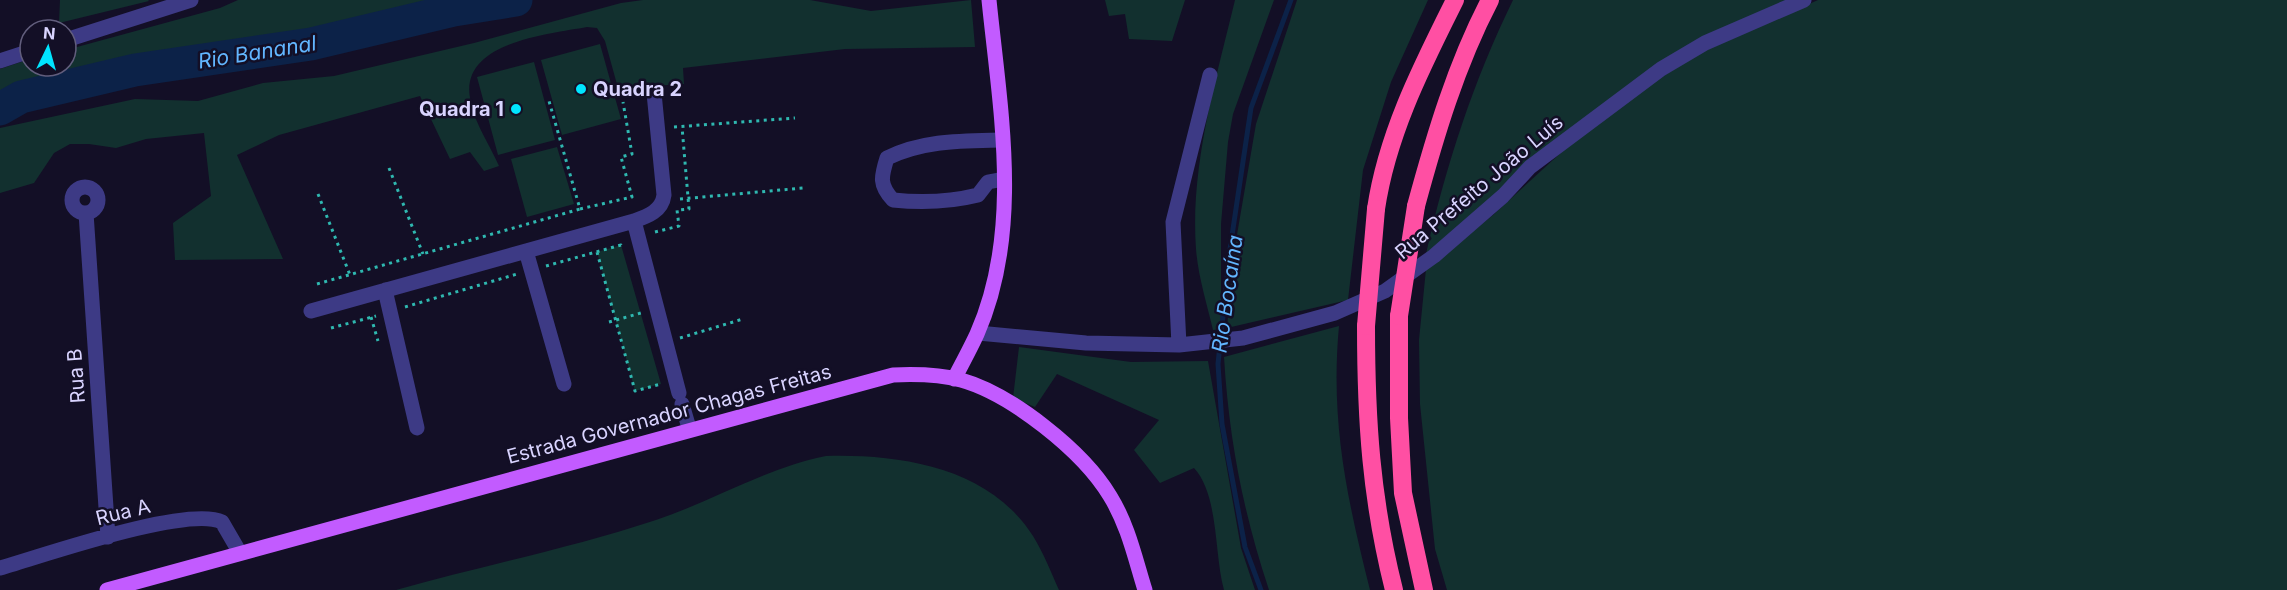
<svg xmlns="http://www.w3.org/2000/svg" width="2287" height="590" viewBox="0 0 2287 590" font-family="Inter,sans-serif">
  <rect width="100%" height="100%" fill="#130f26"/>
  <!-- green -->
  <path fill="#12302f" d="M60,0h88l1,1 -90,22z
    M238,0h257l-173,39 -81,11 -20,-1 -95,16 -91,23 -35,14v-33l30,-10v7h36v-16l154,-42z
    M643,0h167l61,11 100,-11 4,47 -130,2 -162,19 1,16 -66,4 -13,-47 -8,-13 -10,-1c-38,7 -127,15 -117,71 3,23 20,47 29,68l-15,5 -14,-19 -20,7 -30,-63 -141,39 -42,20 46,104 -108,1 -2,-37 38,-27 -7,-63 -58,6 -30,9 -27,-4h-19l-16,9 -20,30 -34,10v-65l135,-29 63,2 65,-18 71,-7 140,-33 147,-40z
    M1105,0h80l-13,41 -43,-2 -4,-25 -16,2z
    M1235,0h39l-41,114 -5,28 -7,82v105l-8,1c-6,-26 -15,-54 -17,-81 -6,-82 20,-170 39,-249z
    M1297,0h131l-37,82 -28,88 -15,130 -121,28 6,-70 23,-134z
    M1513,0h279l-90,41 -276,213c20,-89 47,-172 87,-254z
    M1818,0h469v590h-840l-12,-41 -15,-145 -1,-64 7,-71 67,-54 72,-66 95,-71 42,-26z
    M600,44l21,75 -59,16 -21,-75z
    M534,62l21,78 -57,15 -21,-78z
    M557,147l17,57 -47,13 -16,-58z
    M621,245l40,139 -26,7 -38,-139z
    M1339,326c-9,96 8,172 31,264h-101c-26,-78 -40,-151 -45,-233z
    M1019,347l112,15 77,-1 33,187 14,42h-31c-10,-36 -5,-95 -30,-122l-34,15 -26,-33 25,-30 -102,-46 -22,33 -22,-9z
    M826,456c74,-2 163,11 207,80 10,16 18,36 26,54h-663c86,-24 175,-42 260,-70 57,-19 110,-52 170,-64z"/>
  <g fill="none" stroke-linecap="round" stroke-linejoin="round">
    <!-- stream -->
    <path stroke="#0c2248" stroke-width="5" d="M1261,590l-16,-43 -23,-123 -4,-60 12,-115 21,-141 40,-108"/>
    <!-- river -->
    <path stroke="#0c2248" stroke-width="33" d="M0,109l21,-12 114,-27 176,-26 143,-34 62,-10"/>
    <!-- path -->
    <path stroke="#2fb8b0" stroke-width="3" stroke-dasharray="3 4.5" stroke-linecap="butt" d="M674,127l121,-9
      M389,168l34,86
      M318,194l32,81
      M680,199l123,-11
      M580,209l52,-12 -11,-40 11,-3 -9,-52
      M655,232l24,-6 -2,-16 12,-1 -7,-82
      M597,252l38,139 26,-7
      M546,266l75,-21 1,2
      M317,284l263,-75 -31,-108
      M405,307l112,-33
      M371,317l7,24
      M609,322l32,-9
      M331,328l45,-12
      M680,338l63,-19"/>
    <!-- minor -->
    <path stroke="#3d3a85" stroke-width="15" d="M66,40l125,-40
      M0,61l30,-10
      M1002,140c-40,1 -78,0 -115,18 -6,19 -8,27 6,42 29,3 57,2 85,-5l10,-13 16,-3
      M72 200a13 13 0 1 1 26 0a13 13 0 1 1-26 0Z
      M86,213l22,324
      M634,221l45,172
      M526,251l38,133
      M385,290l32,138
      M311,311l323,-90c14,-5 28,-10 30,-26l-10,-102
      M978,333l108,10 93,2 64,-7 92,-25 50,-22 49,-35 69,-60 27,-29 131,-98 44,-26 99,-43
      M1179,345l-6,-123 37,-147
      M682,404l7,24
      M0,568c42,-12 188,-63 222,-46l18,31"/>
    <!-- major -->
    <path stroke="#c25bff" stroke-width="15" d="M954,379c8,-15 16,-30 23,-45 46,-104 23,-225 12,-334
      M107,590l786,-215c23,-1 45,-1 68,5 50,14 122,71 149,116 18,29 25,62 35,94"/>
    <!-- highway -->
    <path stroke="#ff4fa3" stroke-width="18" d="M1416,206c19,-70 40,-141 74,-206
      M1376,209c11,-75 46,-143 79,-209
      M1399,316v102l4,75 21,97
      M1366,326c0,94 5,173 28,264"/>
    <!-- highway-bridge -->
    <path stroke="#ff4fa3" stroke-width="18" d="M1399,316l17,-110
      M1366,326l10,-117"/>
  </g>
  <!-- markers -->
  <g fill="#00e5ff" stroke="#130f26" stroke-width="2">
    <circle cx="581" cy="89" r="6"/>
    <circle cx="516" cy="109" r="6"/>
  </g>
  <g text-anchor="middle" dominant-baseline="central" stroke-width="5" stroke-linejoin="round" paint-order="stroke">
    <!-- poi labels -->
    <g font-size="20" font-weight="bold" fill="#d9d4ff" stroke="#130f26" text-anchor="start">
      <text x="593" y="89">Quadra 2</text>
      <text x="504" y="109" text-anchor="end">Quadra 1</text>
    </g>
    <!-- street labels -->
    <g font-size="20" fill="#d9d4ff" stroke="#130f26">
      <text transform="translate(1479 187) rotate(-40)">Rua Prefeito João Luís</text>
      <text transform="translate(76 376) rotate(-94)">Rua B</text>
      <text transform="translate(669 414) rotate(-15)">Estrada Governador Chagas Freitas</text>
      <text transform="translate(123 512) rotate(-14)">Rua A</text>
    </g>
    <!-- water labels -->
    <g font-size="21" font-style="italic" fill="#62b6ff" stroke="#130f26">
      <text transform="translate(257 52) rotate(-9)">Rio Bananal</text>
      <text transform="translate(1227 294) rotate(-82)">Rio Bocaína</text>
    </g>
  </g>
  <!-- north arrow -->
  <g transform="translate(48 48) rotate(5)"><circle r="28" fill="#130f26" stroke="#625e7d" stroke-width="1.5"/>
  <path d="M0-4.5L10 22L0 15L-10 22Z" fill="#00e5ff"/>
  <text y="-9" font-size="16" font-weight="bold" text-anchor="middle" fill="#d9d4ff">N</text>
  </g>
</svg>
